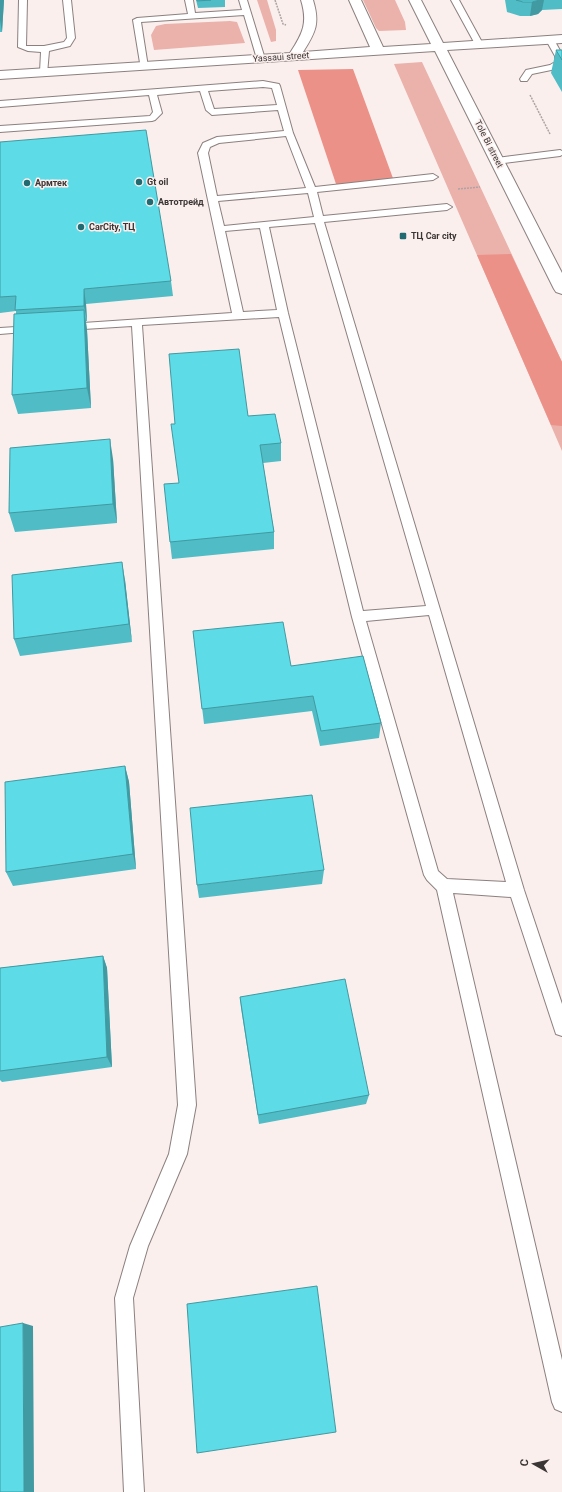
<svg xmlns="http://www.w3.org/2000/svg" width="562" height="1492" viewBox="0 0 562 1492" font-family="Roboto,sans-serif">
  <rect width="100%" height="100%" fill="#fbefed"/>
  <!-- green -->
  <path fill="#ebb1ab" d="M257,0h10l9,30v11l-5,1z
    M363,0h32l10,22 1,8 -27,1 -3,-3z
    M230,21l7,1 8,21 -91,7 -3,-15 5,-9 9,-2z
    M422,62l140,300v89l-168,-387z"/>
  <!-- forest -->
  <path fill="#eb9188" d="M353,69l41,112 -57,6 -39,-117z
    M511,254l51,108v64l-11,-1 -74,-170z"/>
  <g fill="none" stroke-linecap="round" stroke-linejoin="round">
    <!-- lane casing -->
    <g stroke="#8b807f" stroke-width="2">
      <path id="lane" d="M19,0h8l-1,46h18l20,-4 3,-4 -4,-38h8l4,38 -5,8 -21,5 -2,23h-6l-1,-2 1,-20 -13,-1 -10,-4z
        M185,0h8l2,13 47,-3 -3,-10h8l18,59 -1,2h-3l-4,-2 -13,-44 -103,7 7,45 -4,2h-3l-8,-49 4,-2 51,-4z
        M451,0h8l24,44 -1,2h-6l-1,-2z
        M547,38h6l9,16v11l-6,4 -24,5 -5,7h-6l-1,-2 6,-9 24,-5 5,-3v-6l-9,-16z
        M263,81l16,3 1,2 13,47 22,54 118,-13 5,3 -5,3 -116,12 6,24 124,-12 5,3 -5,3 -123,12 200,668 38,114v32l-6,-2 -2,-6 -43,-131 -58,-4 109,467v52l-7,-3 -3,-7 -115,-512 -10,-10 -3,-5 -72,-258 -73,-300 -137,8 54,780 -9,49 -39,92 -15,52 11,194h-20l-9,-194 15,-52 39,-92 9,-49 -46,-779 -64,4 -5,-3 5,-3 164,-11 -34,-160 5,-10 14,-6 67,-6 -6,-21 -66,5 -6,-5 -6,-19 -43,4 5,18 -7,7 -3,1 -152,11v-6l150,-10 3,-4 -4,-17 -149,12v-6zM263,87l9,1 5,17 -63,4 -6,-18zM286,136l20,52 -89,8 -9,-43 2,-6 9,-4zM308,193l6,24 -90,9 -6,-25zM315,223l111,383 -63,5 -75,-298 -19,-86zM260,228l17,82 -34,2 -18,-81zM429,615l77,267 -59,-3 -9,-8 -72,-250z
        M560,150l2,1v4l-2,1 -63,8 -5,-3 5,-3z
        M32,326l4,1 1,2 -1,2 -36,3v-6z"/>
    </g>
    <!-- secondary casing -->
    <g stroke="#8b807f" stroke-width="2">
      <path id="secondary" d="M301,0h12c7,23 3,32 -10,52l67,-5 -21,-47h12l22,47 48,-3 -22,-44h12l22,43 119,-8v8l-115,7 115,223v21l-6,-2 -2,-3 -119,-238 -435,28v-8l290,-18c13,-20 18,-30 11,-53z"/>
    </g>
    <!-- path -->
    <path stroke="#ada4a3" stroke-width="1.5" stroke-dasharray="2 1" stroke-linecap="butt" d="M275,0l8,24 3,1
      M530,95l20,39
      M458,189l22,-2"/>
    <!-- lane -->
    <use href="#lane" fill="#fff" fill-rule="evenodd"/>
    <!-- secondary -->
    <use href="#secondary" fill="#fff" fill-rule="evenodd"/>
  </g>
  <!-- wall -->
  <path fill="#50bcc6" d="M0,0h4l-2,32h-2z
    M196,0h29v7l-27,1z
    M505,0h57v9l-20,1 -4,4 -8,2h-10l-13,-4z
    M556,50h6v42l-11,-19z
    M0,142l171,139 2,15 -87,8 1,17h-1l1,9 4,78 -73,6 -6,-19 4,-81v-3l-16,2z
    M248,416l33,27v18l-18,2 11,69v17l-102,10 -2,-17z
    M113,459l4,64 -102,9 -6,-19z
    M125,580l7,62 -112,14 -6,-17z
    M193,631l98,35 90,57 -2,15 -59,8 -8,-35 -108,13z
    M125,766l4,16 7,87 -123,17 -7,-14z
    M324,870l-2,14 -123,14 -2,-13z
    M103,956l4,12 5,99 -110,15 -2,-2v-112z
    M240,997l129,98 -3,9 -107,20 -18,-116z"/>
  <!-- shaded-wall -->
  <path fill="#4199a1" d="M0,0h4l-2,32 -2,-12z
    M540,0h4l-2,10 -4,4 -8,2 2,-14z
    M84,289l2,15 1,17 -3,-15z
    M84,310l3,20 4,78 -4,-20z
    M110,439l3,20 4,64 -4,-19z
    M122,562l3,18 7,62 -3,-18z
    M125,766l4,16 7,87 -3,-15z
    M103,956l4,12 5,99 -5,-10z
    M23,1323l10,3 1,166h-10z"/>
  <!-- building -->
  <path fill="#5ddbe6" stroke="#4199a1" d="M197,0h14l-14,1z
    M516,0h24l-8,2h-9z
    M556,50h6v10z
    M146,130l25,151 -87,8v17l-69,4 1,-14 -16,1v-155z
    M84,310l3,78 -75,7 2,-81z
    M239,349l9,67 27,-2 6,29 -21,2 14,87 -104,10 -6,-58 15,-1 -8,-59h4l-6,-70z
    M110,439l3,65 -104,9 1,-65z
    M122,562l7,62 -115,15 -2,-64z
    M283,622l8,44 72,-10 18,67 -60,8 -8,-35 -111,13 -9,-78z
    M125,766l8,88 -127,18 -1,-90z
    M312,795l12,75 -127,15 -7,-77z
    M103,956l4,101 -107,14v-103z
    M345,979l24,116 -111,20 -18,-118z
    M317,1286l19,146 -139,21 -10,-149z
    M23,1323l1,169h-24v-165z"/>
  <!-- markers -->
  <g fill="#206b72" stroke="#fbefed" stroke-width="1.5">
    <circle cx="139" cy="182" r="4"/>
    <circle cx="27" cy="183" r="4"/>
    <circle cx="150" cy="202" r="4"/>
    <circle cx="81" cy="227" r="4"/>
    <rect x="399" y="232" width="8" height="8" rx="2"/>
  </g>
  <g text-anchor="middle" dominant-baseline="central" stroke-width="3" stroke-linejoin="round" paint-order="stroke">
    <!-- far-street labels -->
    <g font-size="9" fill="#3b3636" stroke="#fbefed">
      <text transform="translate(281 57) rotate(-4)">Yassaui street</text>
      <text transform="translate(489 144) rotate(63)">Tole Bi street</text>
    </g>
    <!-- far-poi labels -->
    <g font-size="9" font-weight="bold" fill="#3b3636" stroke="#fbefed" text-anchor="start">
      <text x="147" y="182">Gt oil</text>
      <text x="35" y="183">Армтек</text>
      <text x="158" y="202">Автотрейд</text>
      <text x="89" y="227">CarCity, ТЦ</text>
      <text x="411" y="236">ТЦ Car city</text>
    </g>
  </g>
  <!-- north arrow -->
  <g transform="translate(534 1464) rotate(278)" stroke="#fbefed" stroke-width="3" paint-order="stroke">
  <path d="M0-3L7 15L0 10L-7 15Z" fill="#3b3636"/>
  <text y="-6" font-size="11" font-weight="bold" text-anchor="middle" fill="#3b3636">С</text>
  </g>
</svg>
